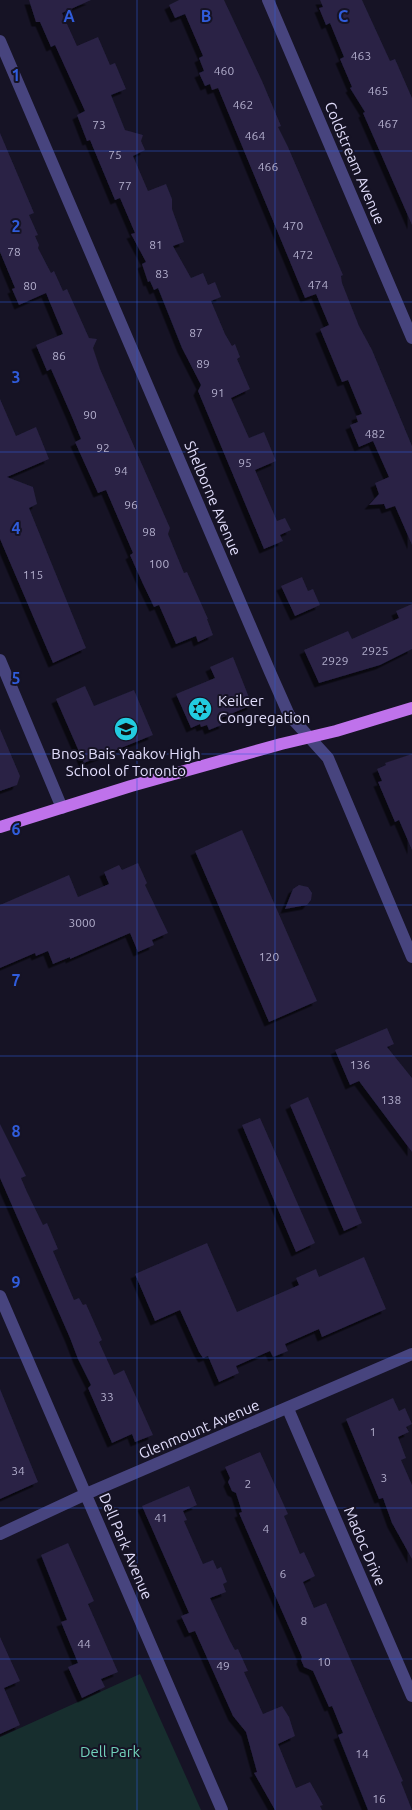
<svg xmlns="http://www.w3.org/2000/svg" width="412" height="1810" viewBox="0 0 412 1810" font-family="Ubuntu,sans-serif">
  <defs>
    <filter id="shadow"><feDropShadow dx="-4.5" dy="4.5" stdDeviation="0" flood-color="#0009"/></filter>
  </defs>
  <rect width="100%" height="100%" fill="#161325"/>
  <!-- green -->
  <path fill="#172e2e" d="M140,1674l61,136h-201v-73z"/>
  <!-- building -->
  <path fill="#292244" filter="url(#shadow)" d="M29,0h62l-29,13 15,33 21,-9 12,28 5,-2 11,26 -15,6 14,35 18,5 -2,6 4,9 -12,6 15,35 18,-7 6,15v10l12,33 -11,4 18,32 12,-5 5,12 7,-3 6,15 -10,4 14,33 7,12 3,-2 5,13 -3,2 13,30 -19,9 18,40 15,-6 12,29 -21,9 22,51 8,-3 6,12 -11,5 3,6 -19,8 -66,-158 3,-6 -19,-37 -24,-60 -4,2 -4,-9 -2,1 -6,-18 4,-2 -15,-28 4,-1 -15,-35 -5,2 -25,-60 -3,1 -10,-26 8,-4 -30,-66 -4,2 -11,-25h-4z
    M179,0h45l38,81 19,45 -3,1 10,20 55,128 -2,1 1,7 17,43 13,24 40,96v99l-17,-39 -9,3 -2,-5 -15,1 10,-11 -4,-11 14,-6 -16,-36 -14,6 -9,-22 8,-3 -2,-6 6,-2 -14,-34 -6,2 -22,-53 9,-4 -13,-31 -11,4 -87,-210 -6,2 -2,-6 -5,2 -6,-13 5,-2 -5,-13 4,-2 -18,-42 -10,4 -6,-13z
    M320,0h42l28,61 5,-2 17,39v127l-49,-112 2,-1 -15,-24 2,-1 -12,-28 4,-2 -14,-34 -4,2 -7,-17 4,-1z
    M0,133l34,80 -5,2 9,20 -3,1 4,9 -1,3 13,25 3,-2 9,20 4,-2 22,49 8,1 -4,9 7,21 70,159 -2,6 16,39 3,-1 21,47h-1l6,16 -15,7 -2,-6 -20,8 -17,-39 -5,2 -11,-23 -13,-29 3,-2 -27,-63 -8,3 -23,-51 6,-3 -9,-22 -21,-48 -4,2 -11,-26 27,-11 -17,-41 -27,12 -7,-16 3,-1 -15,-36z
    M0,399l16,37 20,-9 13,32 -42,18 26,10 4,17 -8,4 57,140 -33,15 -53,-124z
    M302,577l6,14 5,-2 7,16 -25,11 -14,-30z
    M412,604v45l-32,16 -61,18 -15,-33 44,-19 4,8 47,-21 -3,-7z
    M233,657l19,48 -31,13 3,6 -15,6 -2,-5 -6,2 -1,-3 -9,4 -15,-34 39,-16 -5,-11z
    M85,686l9,20 40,-16 19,45 -69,28 -28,-64z
    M0,729l20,47 -3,9 -17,6z
    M412,754v96l-13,-30 -4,2 -17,-40 4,-1 -5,-12 9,-4 -1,-2z
    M242,830l75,171 -48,21 -74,-171z
    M138,863l9,20 -2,2 23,48 -16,7 2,5 -16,7 -8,-19 -60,26v-2l-17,7 -5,-13 -12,5 -1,-3 -35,15v-63l69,-30 9,22 31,-13 -5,-12 15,-7 3,5z
    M299,885l9,2 4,6 -1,7 -4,5 -22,4 8,-20z
    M387,1028l7,16 -7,3 25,31v74l-53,-71 -9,4 -15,-35z
    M308,1097l54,126 -18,8 -54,-126z
    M260,1118l55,125 -19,9 -54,-127z
    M0,1124l26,52 -5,2 6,14 16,33 4,-2 11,26 -5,2 21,49 5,-2 4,7 3,-1 16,36 -3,2 15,33 10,-5 29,65 -18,7 -3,-8 -20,9 -24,-55 3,-3 -13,-26 -8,-21 -70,-160z
    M207,1243l30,69 62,-27 -3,-7 20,-9 3,8 45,-20 22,52 -64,28 -3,-8 -34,15 3,7 -15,6 -3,-6 -34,15 3,7 -20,9 -11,-26 -5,2 -4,-6 -19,-42 -25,11 -20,-47z
    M0,1389l38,93 -38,17z
    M393,1398l6,13 6,-3 7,16 -6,3 3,5 -11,5 8,21 -5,2 11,25v74l-20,-36 -9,-25 -4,1 -33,-80z
    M260,1452l28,62 -4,2 16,38 4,-2 11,24 -12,6 11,26 12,-5 77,178 -2,1 11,28h-44l-30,-75 5,-2 -11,-27 -3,1 -16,-36 -9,-4 -3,-7 1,-3 -63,-144 3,-1 -6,-19 -4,-2 -4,-9 2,-4 -5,-11z
    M189,1486l8,19 -14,6 4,9 -3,1 19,43 10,-4 4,9 4,-2 6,15 -4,2 3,8 -16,6 20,43 5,9 3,-1 10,22 -4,1 19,42 19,-8 7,11 6,19 -17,8 18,44 14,-6 13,23 -3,1 2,4h-47l-21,-37 3,-1 -11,-40 -13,-16 -38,-85 -6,2 -8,-17 8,-3 -47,-107z
    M68,1543l26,58 -6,3 30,68 -17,7 4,8 -23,11 -14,-31 10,-4 -17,-41 6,-2 -26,-65z
    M0,1637l20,44 -16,7 16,37 -20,9z"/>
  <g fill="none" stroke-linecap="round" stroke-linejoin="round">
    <!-- minor -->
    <path stroke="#47447e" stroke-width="12" d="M268,0l144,338
      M0,41l270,631 19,43 39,43 84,199
      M0,660l62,148
      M0,1296l222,514
      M288,1409l124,287
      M0,1534l86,-40 326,-140"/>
    <!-- major -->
    <path stroke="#bf72eb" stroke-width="12" d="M0,827l131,-41 150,-42 55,-13 76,-23"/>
  </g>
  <!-- grid -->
  <path fill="none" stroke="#305cdb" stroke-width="1" stroke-opacity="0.55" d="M137,0v1810M275,0v1810M0,151h412M0,302h412M0,452h412M0,603h412M0,754h412M0,905h412M0,1056h412M0,1207h412M0,1358h412M0,1508h412M0,1659h412"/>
  <!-- icons -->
  <defs>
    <g id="synagogue-disc" transform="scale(1.25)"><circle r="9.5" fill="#23cbe0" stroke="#161325"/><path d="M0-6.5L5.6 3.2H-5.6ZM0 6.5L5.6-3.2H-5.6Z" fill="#111"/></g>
    <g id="school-disc" transform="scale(1.25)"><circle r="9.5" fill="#23cbe0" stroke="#161325"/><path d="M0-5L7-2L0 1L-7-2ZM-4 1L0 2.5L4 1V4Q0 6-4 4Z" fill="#111"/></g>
  </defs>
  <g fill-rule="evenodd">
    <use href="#synagogue-disc" x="200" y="709"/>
    <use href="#school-disc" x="126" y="729"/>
  </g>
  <g text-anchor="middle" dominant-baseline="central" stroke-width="4" stroke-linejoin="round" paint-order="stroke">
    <!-- number labels -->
    <g font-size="12" fill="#b2aecc">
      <text x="361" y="55">463</text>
      <text x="224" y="70">460</text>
      <text x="378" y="90">465</text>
      <text x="243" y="104">462</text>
      <text x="388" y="123">467</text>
      <text x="99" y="124">73</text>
      <text x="255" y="135">464</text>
      <text x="115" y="154">75</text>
      <text x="268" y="166">466</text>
      <text x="125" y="185">77</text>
      <text x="293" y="225">470</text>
      <text x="156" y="244">81</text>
      <text x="14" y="251">78</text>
      <text x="303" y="254">472</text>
      <text x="162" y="273">83</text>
      <text x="318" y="284">474</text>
      <text x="30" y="285">80</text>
      <text x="196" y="332">87</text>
      <text x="59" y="355">86</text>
      <text x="203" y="363">89</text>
      <text x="218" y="392">91</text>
      <text x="90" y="414">90</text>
      <text x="375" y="433">482</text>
      <text x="103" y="447">92</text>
      <text x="245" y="462">95</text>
      <text x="121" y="470">94</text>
      <text x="131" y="504">96</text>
      <text x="149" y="531">98</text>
      <text x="159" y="563">100</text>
      <text x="33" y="574">115</text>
      <text x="375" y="650">2925</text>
      <text x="335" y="660">2929</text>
      <text x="82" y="922">3000</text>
      <text x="269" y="956">120</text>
      <text x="360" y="1064">136</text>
      <text x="391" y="1099">138</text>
      <text x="107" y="1396">33</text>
      <text x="373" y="1431">1</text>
      <text x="18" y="1470">34</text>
      <text x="384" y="1477">3</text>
      <text x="248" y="1483">2</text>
      <text x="161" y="1517">41</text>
      <text x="266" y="1528">4</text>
      <text x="283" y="1573">6</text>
      <text x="304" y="1620">8</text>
      <text x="84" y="1643">44</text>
      <text x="324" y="1661">10</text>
      <text x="223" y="1665">49</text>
      <text x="362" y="1753">14</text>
      <text x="379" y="1798">16</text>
    </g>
    <!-- street labels -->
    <g font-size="15" fill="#e0dcfa" stroke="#161325">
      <text transform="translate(355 163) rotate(67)">Coldstream Avenue</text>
      <text transform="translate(213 498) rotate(67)">Shelborne Avenue</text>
      <text transform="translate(199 1429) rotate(-23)">Glenmount Avenue</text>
      <text transform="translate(126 1546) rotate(67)">Dell Park Avenue</text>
      <text transform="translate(365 1546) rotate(67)">Madoc Drive</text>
    </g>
    <!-- poi labels -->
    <g font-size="15" fill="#e0dcfa" stroke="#161325" text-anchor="start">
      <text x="218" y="700">Keilcer<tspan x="218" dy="17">Congregation</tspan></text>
      <text x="126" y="753" text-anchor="middle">Bnos Bais Yaakov High<tspan x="126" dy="17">School of Toronto</tspan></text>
    </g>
    <!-- park labels -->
    <g font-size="15" fill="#71d1ba" stroke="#161325">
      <text x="110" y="1751">Dell Park</text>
    </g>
  </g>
  <g font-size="16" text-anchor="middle" font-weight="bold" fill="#305cdb" stroke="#161325" stroke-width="4" stroke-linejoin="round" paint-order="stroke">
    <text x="69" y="22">A</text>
    <text x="206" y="22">B</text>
    <text x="343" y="22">C</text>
    <text x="16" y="81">1</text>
    <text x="16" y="232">2</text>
    <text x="16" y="383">3</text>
    <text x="16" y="534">4</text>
    <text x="16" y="684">5</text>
    <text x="16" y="835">6</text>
    <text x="16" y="986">7</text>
    <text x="16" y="1137">8</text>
    <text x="16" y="1288">9</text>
  </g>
</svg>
